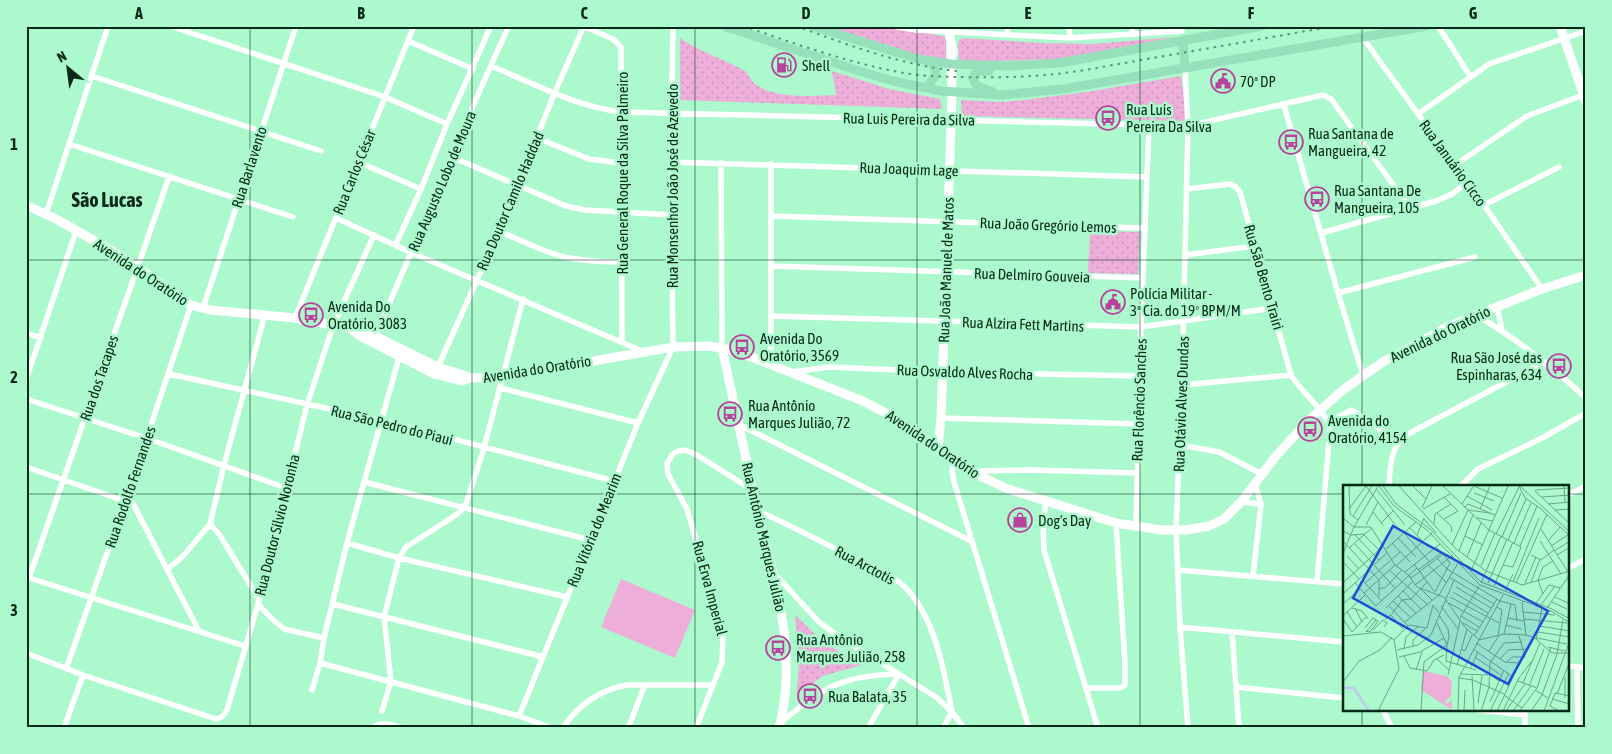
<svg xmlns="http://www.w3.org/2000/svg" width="1612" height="754" viewBox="0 0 1612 754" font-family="'Asap Condensed',sans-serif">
  <defs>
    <pattern id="park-dots" width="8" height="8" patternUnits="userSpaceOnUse" patternTransform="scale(1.25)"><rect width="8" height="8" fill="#eeaeda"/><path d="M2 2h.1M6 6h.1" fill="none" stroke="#cb96ba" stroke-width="1.8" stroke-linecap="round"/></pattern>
  </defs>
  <rect width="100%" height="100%" fill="#acf9cd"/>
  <!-- park -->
  <path fill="url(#park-dots)" d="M832,26h54l57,10 3,4v21l-29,-5 -84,-25z
    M1176,37l-113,22 -100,3 -4,-2 -1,-17 2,-4 4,-1 77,5 52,1z
    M680,38c20,14 44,21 65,33 4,3 5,9 9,12 19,16 59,13 82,12l-4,-24 57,18 51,10 2,10 -262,-9z
    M1181,76l6,44 -4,1 -221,-5 -1,-16 39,2 24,-2 62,-8z
    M1090,231l50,1 -2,42 -50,-1z
    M795,615l27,26 39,24 -38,11 -26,18 2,-33z"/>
  <!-- pitch -->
  <path fill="#eeaeda" d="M621,579l74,31 -20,48 -74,-31z"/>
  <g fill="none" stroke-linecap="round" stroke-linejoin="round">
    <!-- street -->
    <path stroke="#fff" stroke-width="5.5" d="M170,26l215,71 62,27
      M583,26l30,13 8,8 1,295
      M892,26l24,4 154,8 112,-7
      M1007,26l1,9
      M1069,26l1,12
      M1132,26l1,9
      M1438,26l32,50
      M1363,38l121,167 58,84
      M408,41l65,28
      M491,66c42,17 85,41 131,46l566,14 135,-31 8,4 79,109
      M1185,68l3,58 -6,259 -6,145 4,97 8,101
      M92,76l229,75
      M1284,105l54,188 25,82
      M1418,114l71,-50 97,-33
      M537,138l52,21 33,4
      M69,144l224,73
      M452,157l114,49 19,4 86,5
      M358,162l63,27
      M671,162l476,15
      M721,163l1,184
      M1455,165l72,-49 59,-22
      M1186,189l44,-5 6,3 4,5 51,183c9,16 38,39 39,54l-13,153
      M1484,205l75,-38
      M46,214l62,-188
      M771,216l373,12
      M336,218l76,35 230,98
      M499,231c21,9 43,20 65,26 20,4 39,5 59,5
      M1321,233l115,-32 16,-7 15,-11
      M396,244l25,-55 26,-65 44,-98
      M1185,255l70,-9
      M771,266l372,12
      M1338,293l137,-36
      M1497,307l5,23
      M203,308l93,-282
      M1476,315c40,23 76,52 110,83
      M771,316l370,11 132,-19
      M295,318l119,-292
      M26,333l15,5
      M375,336c46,-103 86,-208 134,-310
      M771,363v-199
      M437,369l62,-138 56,-139 29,-66
      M792,372l37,-5 114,5 197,4
      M169,374l212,46 233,61
      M26,380l50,-149
      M1182,385l109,-10
      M500,388l138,35
      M26,399l120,39 140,50
      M941,418l197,6
      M1328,422l24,-12 46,32
      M738,424l233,117
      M1180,445l39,7 43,22
      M954,460l-2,11 2,11 75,246
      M26,467l99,34
      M972,471l60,-1 105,3
      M364,482l226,58
      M1389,487c1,-20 1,-39 17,-52l138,-73
      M1460,487l18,-18 64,-31 44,-25
      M128,494l71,137
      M1568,495l18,-9
      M1046,501l-3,23 1,26 54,178
      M1241,502l20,2
      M758,511c34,15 66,32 99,49 16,8 36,15 49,28 30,32 38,83 46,124l-9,16
      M210,524l9,10 40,65
      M1136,526l5,-199 8,-202
      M347,543l52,15 168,39
      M1568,568l18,-9
      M168,569l16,-14 26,-31 14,-59 41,-151
      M1178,570l166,14
      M774,573l46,50 24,17 92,57 16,15 12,16
      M1253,576l8,-72 -6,-20
      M26,577l219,69
      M29,578l140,-401
      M258,604l12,13 14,12 40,9
      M333,604l210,53
      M1180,627l164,15
      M1232,632l7,96
      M26,653l57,22 133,44 6,-2 5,-7 31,-106 49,-199 26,-79 41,-91
      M320,663l199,53 33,12
      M1568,666l18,2
      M1577,667l1,61
      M66,669l62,-175 63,-189
      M1236,687l108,11
      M1086,688h34l5,-3v-22l-9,-140
      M312,690l8,-27 4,-25 23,-95 53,-189
      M1383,710l9,18
      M1479,710l46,5
      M1525,710v18
      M382,711l9,-30 -7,-64 15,-59 7,-11 50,-32 8,-7 3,-7 17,-53 39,-149
      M519,716l119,-293 35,-76 -2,-185 2,-136
      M780,723c18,-14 36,-31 58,-39 19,-8 41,-9 61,-10
      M64,728l19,-53
      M372,728c10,-8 19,-3 31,0
      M563,728c15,-23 37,-38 64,-43h86l9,-23 1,-28 -36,-125 -19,-35 -1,-11 6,-9 5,-3 7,-1 12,5 57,36
      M628,728l17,-43
      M696,728l17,-43
      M868,728l31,-54"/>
    <!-- secondary -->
    <path stroke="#fff" stroke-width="9" d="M948,26l5,27
      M1560,26l26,76
      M26,205l32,15 68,39 65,46 19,5 85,8 65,12 15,6 63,31 25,8 7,3
      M352,330l8,6 74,38 28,7 8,-3 33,-1 170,-30 36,-1 27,5 127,50 32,17 68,50 45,21 108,34 45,7h25l23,-4 15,-7 17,-17 35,-46 32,-35 36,-32 39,-27 66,-36 93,-37 44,-14
      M722,347c11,53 23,107 35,160 17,73 42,145 22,221
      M938,448l3,-30 11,-321 -1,-50"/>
    <!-- primary -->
    <path stroke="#97e0bc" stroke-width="9" d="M724,26l135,45 34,10 48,10 61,4 61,-6 364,-63
      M812,26l106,33 33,5 57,2 51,-3 204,-37
      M1183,40l2,28
      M989,71c-7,0 -15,-1 -16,8l4,7 16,6
      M927,88l9,-14 -4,-13"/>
    <!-- rail -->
    <path stroke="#5c9375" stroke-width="2" stroke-dasharray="2.5 5" stroke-linecap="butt" d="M743,26c53,18 106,37 161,47 19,3 38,4 57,4 42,1 77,0 118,-6l256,-45
      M796,26c52,19 105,39 161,45"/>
  </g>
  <!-- grid -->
  <path fill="none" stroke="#082919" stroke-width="1" stroke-opacity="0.55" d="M250,26v702M472,26v702M695,26v702M917,26v702M1140,26v702M1362,26v461M26,260h1560M26,494h1318M1568,494h18M1362,710v18"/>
  <!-- icons -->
  <defs>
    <g id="fuel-ring" transform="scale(1.25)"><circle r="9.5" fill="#acf9cd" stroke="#b8439c" stroke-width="1.5"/><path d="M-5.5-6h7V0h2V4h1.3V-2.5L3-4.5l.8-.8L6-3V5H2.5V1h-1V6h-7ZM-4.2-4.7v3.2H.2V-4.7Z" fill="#b8439c"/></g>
    <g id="civic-ring" transform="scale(1.25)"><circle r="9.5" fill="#acf9cd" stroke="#b8439c" stroke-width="1.5"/><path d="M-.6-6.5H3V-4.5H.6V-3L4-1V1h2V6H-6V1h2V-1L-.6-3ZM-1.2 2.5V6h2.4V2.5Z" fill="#b8439c"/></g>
    <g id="bus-ring" transform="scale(1.25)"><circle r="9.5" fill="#acf9cd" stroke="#b8439c" stroke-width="1.5"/><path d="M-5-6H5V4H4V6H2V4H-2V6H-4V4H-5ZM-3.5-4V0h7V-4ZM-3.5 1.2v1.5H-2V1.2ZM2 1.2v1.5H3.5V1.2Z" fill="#b8439c"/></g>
    <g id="shop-ring" transform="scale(1.25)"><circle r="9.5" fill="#acf9cd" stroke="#b8439c" stroke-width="1.5"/><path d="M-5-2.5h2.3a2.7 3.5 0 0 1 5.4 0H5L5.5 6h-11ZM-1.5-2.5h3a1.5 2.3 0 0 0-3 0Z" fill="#b8439c"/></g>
  </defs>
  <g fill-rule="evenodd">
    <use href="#fuel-ring" x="784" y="65"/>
    <use href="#civic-ring" x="1223" y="81"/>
    <use href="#bus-ring" x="1108" y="118"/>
    <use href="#bus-ring" x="1291" y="142"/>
    <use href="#bus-ring" x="1317" y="199"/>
    <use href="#civic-ring" x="1113" y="302"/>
    <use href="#bus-ring" x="311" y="315"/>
    <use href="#bus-ring" x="742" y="347"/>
    <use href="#bus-ring" x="1559" y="366"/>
    <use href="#bus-ring" x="730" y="414"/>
    <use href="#bus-ring" x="1310" y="429"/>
    <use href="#shop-ring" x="1020" y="520"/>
    <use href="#bus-ring" x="778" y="648"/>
    <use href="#bus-ring" x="810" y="696"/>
  </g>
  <g text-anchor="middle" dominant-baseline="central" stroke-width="5" stroke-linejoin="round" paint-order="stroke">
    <!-- poi labels -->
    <g font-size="15" fill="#082919" stroke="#acf9cd" text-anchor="start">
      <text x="802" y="65">Shell</text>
      <text x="1240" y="81">70ª DP</text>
      <text x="1126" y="109">Rua Luís<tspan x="1126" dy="17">Pereira Da Silva</tspan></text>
      <text x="1308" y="133">Rua Santana de<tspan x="1308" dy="17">Mangueira, 42</tspan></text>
      <text x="1334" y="190">Rua Santana De<tspan x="1334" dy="17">Mangueira, 105</tspan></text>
      <text x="1130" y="293">Polícia Militar -<tspan x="1130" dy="17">3ª Cia. do 19º BPM/M</tspan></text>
      <text x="328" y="306">Avenida Do<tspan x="328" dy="17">Oratório, 3083</tspan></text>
      <text x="760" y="338">Avenida Do<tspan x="760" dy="17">Oratório, 3569</tspan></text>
      <text x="1542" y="357" text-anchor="end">Rua São José das<tspan x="1542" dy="17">Espinharas, 634</tspan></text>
      <text x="748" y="405">Rua Antônio<tspan x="748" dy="17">Marques Julião, 72</tspan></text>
      <text x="1328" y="420">Avenida do<tspan x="1328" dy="17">Oratório, 4154</tspan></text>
      <text x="1038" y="520">Dog's Day</text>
      <text x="796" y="639">Rua Antônio<tspan x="796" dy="17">Marques Julião, 258</tspan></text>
      <text x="828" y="696">Rua Balata, 35</text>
    </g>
    <!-- street labels -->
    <g font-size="15" fill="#082919" stroke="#acf9cd">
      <text transform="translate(909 119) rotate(1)">Rua Luis Pereira da Silva</text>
      <text transform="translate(1453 163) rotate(54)">Rua Januário Cicco</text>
      <text transform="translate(249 167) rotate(-72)">Rua Barlavento</text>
      <text transform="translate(909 169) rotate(2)">Rua Joaquim Lage</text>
      <text transform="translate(354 172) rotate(-68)">Rua Carlos César</text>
      <text transform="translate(622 173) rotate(-90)">Rua General Roque da Silva Palmeiro</text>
      <text transform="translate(442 181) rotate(-67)">Rua Augusto Lobo de Moura</text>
      <text transform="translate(672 186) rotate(-90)">Rua Monsenhor João José de Azevedo</text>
      <text transform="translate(510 201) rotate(-67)">Rua Doutor Camilo Haddad</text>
      <text transform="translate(1048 225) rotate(2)">Rua João Gregório Lemos</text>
      <text transform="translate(946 270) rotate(-88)">Rua João Manuel de Matos</text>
      <text transform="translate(141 272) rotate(33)">Avenida do Oratório</text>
      <text transform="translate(1032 275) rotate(2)">Rua Delmiro Gouveia</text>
      <text transform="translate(1264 277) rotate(74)">Rua São Bento Trairi</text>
      <text transform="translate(1023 324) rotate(2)">Rua Alzira Fett Martins</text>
      <text transform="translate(1440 334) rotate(-26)">Avenida do Oratório</text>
      <text transform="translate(537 369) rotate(-9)">Avenida do Oratório</text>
      <text transform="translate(965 372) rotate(2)">Rua Osvaldo Alves Rocha</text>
      <text transform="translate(99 378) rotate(-71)">Rua dos Tacapes</text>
      <text transform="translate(1139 400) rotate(-88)">Rua Florêncio Sanches</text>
      <text transform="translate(1181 404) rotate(-88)">Rua Otávio Alves Dundas</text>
      <text transform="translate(392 425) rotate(14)">Rua São Pedro do Piauí</text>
      <text transform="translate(933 444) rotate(34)">Avenida do Oratório</text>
      <text transform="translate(130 487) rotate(-71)">Rua Rodolfo Fernandes</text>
      <text transform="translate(277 525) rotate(-76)">Rua Doutor Sílvio Noronha</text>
      <text transform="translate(594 530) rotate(-68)">Rua Vitória do Mearim</text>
      <text transform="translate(764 537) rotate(77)">Rua Antônio Marques Julião</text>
      <text transform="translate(865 565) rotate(28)">Rua Arctotis</text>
      <text transform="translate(710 588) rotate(75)">Rua Erva Imperial</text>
    </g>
    <!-- district labels -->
    <g font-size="20" font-weight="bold" fill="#082919" stroke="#acf9cd">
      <text x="107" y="199">São Lucas</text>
    </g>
  </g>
  <!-- overview -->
  <g transform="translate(1343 485)">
    <rect width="226" height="226" fill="#acf9cd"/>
    <path d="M80,186l24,5 5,6 -1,14 -6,5 2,3 5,-4v10l-31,-20z" fill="#eeaeda"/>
    <path fill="none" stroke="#c2c8f2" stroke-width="2.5" d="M0,203h11l15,23"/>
    <path fill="none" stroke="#6aa685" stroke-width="1" d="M6,1l1,28 8,6M23,1l33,44M36,1l15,20 33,24 53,55 73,27 17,11M40,1l13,18 34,25 51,53 71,27 18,10M56,1l56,62 31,23 36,14 21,-6M70,1l13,13M100,1l46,44 32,17 -8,20 -10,-2M131,1l28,12M176,1l6,12 15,10 30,28M177,1l50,46M221,1l1,16M33,4l29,36M192,5l35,-2M192,6l35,33M131,8l20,8M124,11l25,14M101,12l14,14M199,12l28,-2M119,19l11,-17M205,19l22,-2M122,22l3,-3 27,11M79,23l10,-22M6,24l17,-23M80,24l27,-15M137,24l10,-23M212,25l15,-1M30,27l10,13M94,28l14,13 1,6M10,31l19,-30M0,33l11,9h17l24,38 16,12M134,33l16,3M81,34l12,14M101,34l14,-8M38,38l13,-13M91,39l1,-10 16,-10M23,40l12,-23M11,42l24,-41M66,42l19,20M198,44l27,43M0,46l8,4 14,-1M61,48l25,28M153,49l23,-47M12,50l24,25M21,50l15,15M74,50l7,-17M122,51l18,9M159,52l19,-44M55,53l18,19M165,55l18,-41M0,56l36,39M197,56l21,33M205,56l12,-14M49,58l18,19M171,58l17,-40M12,59l40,44M109,60l16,-35 22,3M177,61l17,-40M208,61l17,-11M6,63l23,-20M43,64l30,-27M116,66l14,-36M211,66l16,-10M0,68l11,-26M188,70l10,5 13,-10M214,70l13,-8M4,71l12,13M124,72l14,-34M94,73l10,11 53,32 15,4 2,16M1,78l15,16M32,79l12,-11M71,79l20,27M85,80l18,17M53,81l36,-33M138,81l14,-33M46,85l38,34M75,85l23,-17 -5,-6M128,86l37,-85M62,87l35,-28M66,91l8,11 27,10 20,29 15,14 25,-6 22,1 9,3 17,15h18M106,92l45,27M68,93l32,-24 7,9 -15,29M200,94l27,-8M20,96l19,20M170,97l26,-64M188,97l9,-23M0,98l40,-37M12,98l21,23 41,-38M22,98l35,-31M138,98l20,-47M145,98l19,-44M173,98l31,-69M182,98l11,-26M72,100l38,-30M151,101l19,-44M113,102l35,21M36,104l7,-2 16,-17M78,104l11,11M60,106l18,18M162,106l8,-17M110,107l35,21M21,108l31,-28M0,109l26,-24M200,109l-5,-14 5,-13 10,-6M36,111v-16M55,111l18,17M107,112l49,26M212,112l15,7M50,116l17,16M179,117l4,33M209,117l15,7M106,118l34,19M193,118l13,-18 11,3M0,119l17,-15M198,120l14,-19M46,121l19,20M98,121l17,23M9,123l10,3 6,8M12,123l7,14M43,123l26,-26M204,123l23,-34M4,127l10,15M180,127l32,3M49,129l10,-14 9,-1 16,-17M0,131l22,-21M118,131l18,11M117,133l19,-32M165,133l16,3M0,134l9,13M42,134l6,-4 12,14M181,134l43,4M62,137l34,-27 19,-32M94,138l10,22 -1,16 30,9M120,138l14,8M163,140l15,4M196,141l31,5M22,143l8,-10 5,3 -8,11 -4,-1M30,145l10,-10 4,3 -3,4M9,147l14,-15M23,147l10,-12M195,147l32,5M161,149l7,-30M0,151l38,-4 13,8 5,29 -21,42M131,151l23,-37M194,153l30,6M51,155l15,-15 18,3 6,-23 6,8M193,155l6,-32M133,158l29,19 14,1 6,-7 -6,-20M70,161v-6l12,-11M205,162l17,4M61,164l2,-12 13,-11M118,164l4,2 7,-16M130,164l40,28 -16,34M54,165l21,-5 13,-10 23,-55M146,166l9,-14 4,-27 -5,-3M61,171l6,12 17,3 7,-11 10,-5M56,172l21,-5 24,-14M132,172l26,18M94,174l12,11M157,174l8,-9 21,-1M164,177l5,-5h13M130,178l26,18M114,180l10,-36M122,181l38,-71M128,182l7,-15M73,185l6,-18M118,189l27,1M105,190l12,-54M129,191l2,35M222,192v21M116,193l14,2 31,14M175,196l19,7M0,197l16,-21 21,-11 12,-13M180,198l17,-40M186,201l15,-37M192,205l13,8M214,209l13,-33M161,210l18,13M209,214l18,5M147,217l14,-32M135,218l4,-27M78,226l3,-49 23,-17 2,-8 -1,-8 -9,-14M115,226l1,-34 6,-11M121,226l1,-21M138,226l8,-24 1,-24 14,-20 18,-1M147,226l19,-38M160,226l16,-33 13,-17M163,226l19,-27M170,226l18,-25M177,226l17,-23 14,-41M188,226l11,-16 15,-41 6,-34M201,226l26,-71M216,226l-9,-5 5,-13 15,3"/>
    <path fill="#1d4ed8" fill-opacity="0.15" stroke="#1d4ed8" stroke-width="2.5" d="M50,41l155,85 -40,73 -155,-86z"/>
    <rect width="226" height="226" fill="none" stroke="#082919" stroke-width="2.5"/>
  </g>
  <!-- border -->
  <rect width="1612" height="754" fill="none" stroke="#acf9cd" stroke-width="55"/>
  <!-- north arrow -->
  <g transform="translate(68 68) rotate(331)" stroke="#acf9cd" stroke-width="4" paint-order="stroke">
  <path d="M0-4L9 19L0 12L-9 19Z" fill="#082919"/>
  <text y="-8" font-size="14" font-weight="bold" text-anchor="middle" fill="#082919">N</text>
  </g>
  <rect x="28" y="28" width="1556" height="698" fill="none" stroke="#082919" stroke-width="2"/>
  <g font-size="16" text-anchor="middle" font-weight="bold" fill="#082919">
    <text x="139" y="19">A</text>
    <text x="361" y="19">B</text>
    <text x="584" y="19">C</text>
    <text x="806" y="19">D</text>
    <text x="1028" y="19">E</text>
    <text x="1251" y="19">F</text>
    <text x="1473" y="19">G</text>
    <text x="14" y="150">1</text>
    <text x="14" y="383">2</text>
    <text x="14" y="616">3</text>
  </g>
</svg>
